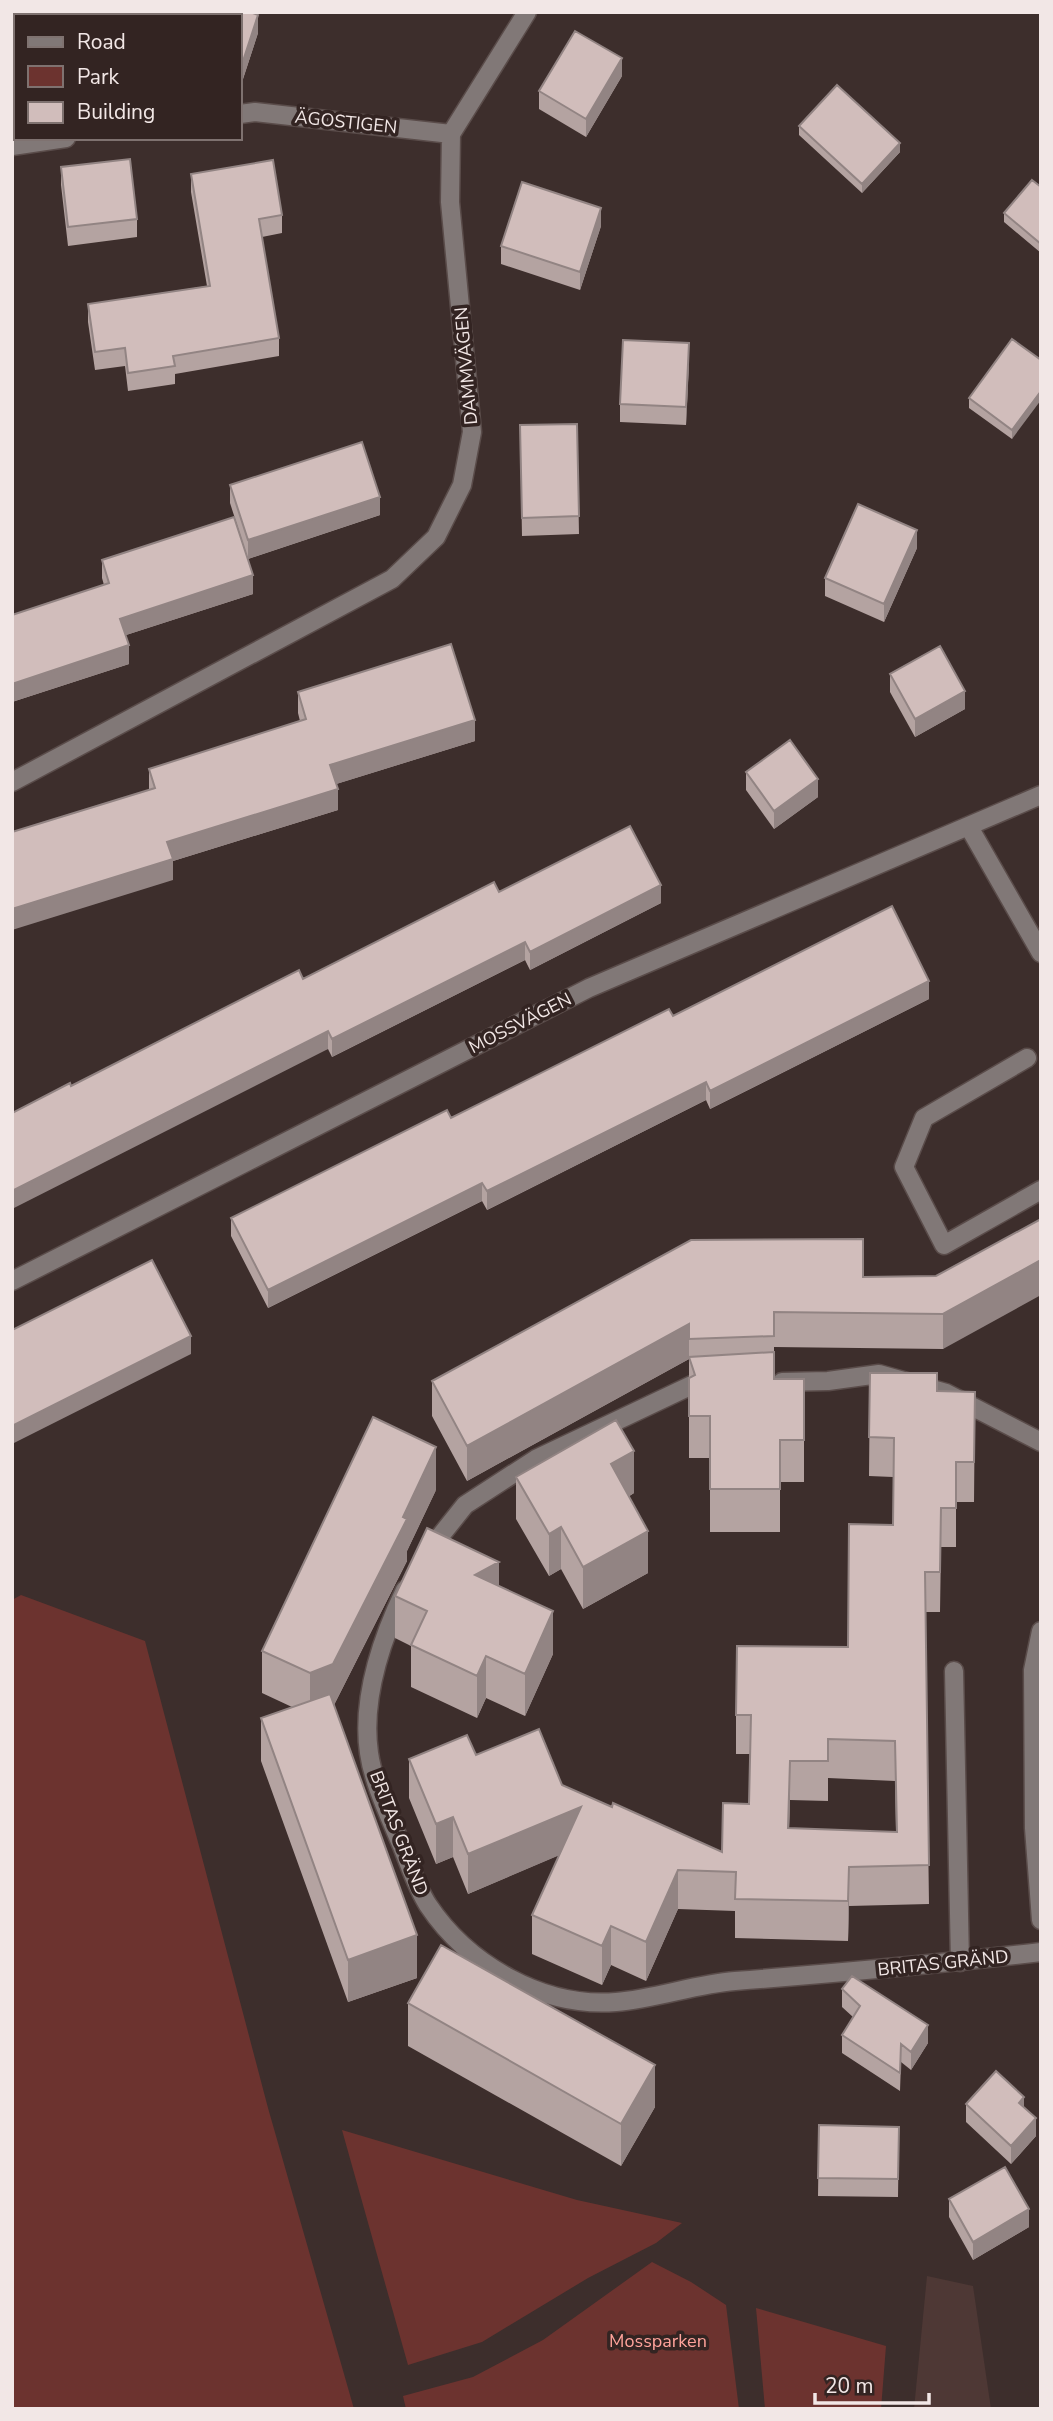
<svg xmlns="http://www.w3.org/2000/svg" width="1053" height="2421" viewBox="0 0 1053 2421" font-family="'Nunito Sans',sans-serif">
  <rect width="100%" height="100%" fill="#3d2e2c"/>
  <!-- built -->
  <path fill="#4e3835" d="M927,2276l46,10 18,123h-77z"/>
  <!-- green -->
  <path fill="#6c332f" d="M21,1595l124,46 123,467 86,301h-342v-809z
    M342,2130l235,70 105,23 -26,20 -68,35 -106,64 -74,23z
    M652,2262l39,20 35,23 13,104h-333l-3,-13 70,-19 70,-37z
    M756,2308l130,38 -5,63h-116z"/>
  <g fill="none" stroke-linecap="round" stroke-linejoin="round">
    <!-- minor casing -->
    <g stroke="#5a4c4a" stroke-width="21">
      <path id="minor" d="M240,114l15,-2 196,22
        M12,146l54,-8
        M12,782l380,-203 44,-42 26,-52 10,-53 -22,-230 1,-68 76,-122
        M969,827l72,126
        M1027,1058l-103,60 -20,49 40,78 97,-55
        M12,1281l577,-293 452,-193
        M782,1382l46,-1 51,-7 67,19 95,49
        M426,1554l39,-49 71,-46 156,-74 20,-1
        M405,1590c-23,48 -44,108 -36,163 4,28 18,58 29,84 10,22 17,48 30,68 40,60 115,103 188,97 40,-3 79,-18 119,-21 103,-8 204,-17 306,-29
        M1041,1631l-8,39 1,158 7,92
        M954,1671l6,291"/>
    </g>
    <!-- minor -->
    <use href="#minor" stroke="#817877" stroke-width="18"/>
  </g>
  <!-- wall -->
  <path fill="#b4a3a1" fill-rule="evenodd" d="M12,12l4,4v79l-4,1z
    M240,16l18,17 -15,46 -3,-1z
    M622,76l-36,61 -47,-28v-18z
    M799,126l101,26 -38,41 -63,-58z
    M61,167l76,52v18l-69,9 -7,-61z
    M191,174l91,41v18l-20,4 17,101v18l-104,18v10l-47,7 -3,-25 -30,4 -7,-48v-18l119,-18 -16,-94z
    M1041,187v66l-37,-31v-9z
    M601,226l-21,64 -79,-26v-18z
    M1041,360l-29,79 -43,-31v-10z
    M689,361l-3,64 -66,-3v-18z
    M577,424l2,110 -57,2 -2,-111z
    M230,485l150,30 -132,44 -18,-56z
    M917,548l-33,74 -59,-26v-18z
    M102,560l151,34 -127,41 3,29 -117,38v-87l92,-30 -2,-7z
    M890,674l75,35 -50,28 -25,-45z
    M298,692l177,49 -139,43 2,26 -165,51v19l-24,-90v-21l151,-48 -2,-8z
    M746,772l72,25 -44,32 -28,-39z
    M499,892l162,11 -131,67 -5,-10 -193,97 -4,-8 -257,37 232,-107z
    M929,999l-219,110 -4,-9 -219,110 -5,-9 -214,107 -37,-72v-18l442,-202z
    M1041,1219l-98,130 -169,-2v32h30v103h-24v50h-70v-74h-21v-99l-222,122 -35,-65v-35l431,-104 73,-1z
    M870,1373l67,18 38,1 -1,110h-18v45h-15l-1,65h-15l4,292 -80,2 -1,35 -113,-3v-27l-57,-2 -32,72 -35,-16 -9,20 -70,-31v-39l27,-60 -91,39 -15,-37 -17,7 -27,-66v-39l67,-4 86,30 50,22 110,45 27,-48 1,-50h-14v-39l112,-68 45,-122v-48l-24,-1zM828,1778l67,3 1,51 -107,-4 1,-28 38,1z
    M516,1477l118,16 -6,4 20,76 -65,36 -22,-40 -12,7 -33,-57z
    M436,1490l-29,61v10l-73,144 83,273 -69,24 -87,-241v-43l31,-11 -30,-14v-42z
    M499,1586l54,68 -28,62 -39,-18 -9,20 -66,-31v-41l-16,-8v-42z
    M842,1989l86,54 -17,27 -10,-8 -1,29 -58,-38v-18l11,-18 -11,-10z
    M408,2003l247,104 -34,59 -213,-120z
    M966,2104l58,3 12,29 -25,28 -45,-42z
    M819,2125l80,2 -1,70 -80,-1z
    M949,2199l80,28 -56,33 -24,-43z"/>
  <!-- shaded-wall -->
  <path fill="#928483" d="M258,15v18l-15,46v-18z
    M622,58v18l-36,61v-18z
    M900,143v9l-38,41v-9z
    M601,208v18l-21,64v-18z
    M689,343v18l-3,64v-18z
    M1041,391v9l-29,39v-9z
    M380,497v18l-132,44v-19z
    M917,530v18l-33,74v-18z
    M253,575v19l-133,43v-18z
    M129,645v19l-117,38v-18z
    M965,691v18l-50,28v-18z
    M475,720v21l-145,45v-21z
    M818,779v18l-44,32v-18z
    M338,789v21l-165,51v19l-161,50v-21l155,-67z
    M661,885v18l-131,67v-18z
    M525,942v18l-193,97v-18z
    M929,981v18l-219,110v-18z
    M328,1031v18l-316,160v-18z
    M706,1082v18l-219,110v-19z
    M482,1183v18l-214,107v-18z
    M1041,1260v35l-98,54v-35z
    M689,1324v35l-222,122v-35z
    M191,1336v18l-179,90v-18z
    M436,1447v43l-29,61v10l-74,146 -23,9v-43l93,-156z
    M634,1451v42l-23,14v-43z
    M561,1527v42l-12,7v-42z
    M648,1531v42l-65,36v-42z
    M499,1562v42l-24,-29z
    M553,1611v43l-28,62v-42z
    M486,1656v42l-9,20v-42z
    M790,1761v39l-2,67v-39z
    M581,1807v39l-113,48v-40z
    M453,1817v40l-17,7v-40z
    M849,1867v39l-1,35v-40z
    M678,1870v39l-32,72v-39z
    M611,1926v39l-9,20v-39z
    M417,1935v43l-69,24v-42z
    M928,2025v18l-17,27v-18z
    M655,2065v42l-34,59v-42z
    M1024,2097v18l-5,-12z
    M1036,2118v18l-25,28v-18z
    M1029,2209v18l-56,33v-18z"/>
  <!-- building -->
  <path fill="#d1bdbb" stroke="#928483" stroke-width="2" fill-rule="evenodd" d="M12,12h40v4h-36v61l-4,1z
    M227,12h23l8,3 -15,46 -3,-1v-44h-14z
    M575,31l47,27 -36,61 -47,-28z
    M837,85l63,58 -38,41 -63,-58z
    M130,159l7,60 -69,8 -7,-60z
    M273,160l9,55 -23,4 20,119 -106,18 2,10 -47,7 -3,-25 -30,4 -7,-48 122,-18 -19,-112z
    M1032,180l9,7v57l-37,-31z
    M522,182l79,26 -21,64 -79,-26z
    M1012,339l29,21v31l-29,39 -43,-32z
    M623,340l66,3 -3,64 -66,-3z
    M577,424l2,92 -57,2 -2,-93z
    M362,442l18,55 -132,43 -18,-55z
    M858,504l59,26 -33,74 -59,-26z
    M234,517l19,58 -133,44 9,26 -117,39v-69l97,-32 -7,-23z
    M451,644l24,76 -145,45 8,24 -171,53 6,17 -161,50v-77l143,-44 -6,-19 157,-50 -8,-27z
    M940,646l25,45 -50,28 -25,-45z
    M790,740l28,39 -44,32 -28,-39z
    M630,826l31,59 -131,67 -5,-10 -193,97 -4,-8 -316,160v-78l58,-30 1,3 228,-116 4,9 191,-97 5,10z
    M892,906l37,75 -219,110 -4,-9 -219,109 -5,-8 -214,107 -37,-72 216,-108 4,8 218,-109 4,7z
    M1041,1219v41l-98,54 -169,-2v24l-85,3v-15l-222,122 -35,-65 259,-141 172,-1v38l73,-1z
    M152,1260l39,76 -179,90v-96z
    M774,1352v27h30v61h-24v49h-70v-73h-21v-38l6,-3 -6,-18z
    M870,1373h67v18l38,1 -1,70h-18v46h-15l-1,64h-15l4,293 -80,2 -1,34 -113,-2 1,-27 -58,-2 -32,72 -35,-16 -9,20 -70,-31 49,-108 -113,47 -15,-37 -17,7 -27,-65 58,-24 9,20 63,-26 23,56 50,22 1,-4 109,49 1,-49 26,1 2,-89h-15l1,-69 111,1 1,-123 44,1 1,-87 -25,-1zM828,1739l67,2 2,91 -109,-4 2,-67h38z
    M373,1417l63,30 -33,70 4,2 -74,145 -23,9 -48,-22z
    M616,1420l18,31 -23,13 37,67 -65,36 -22,-40 -12,7 -33,-57z
    M427,1528l72,34 -24,13 78,36 -28,63 -39,-18 -9,20 -66,-31 16,-34 -32,-15z
    M330,1694l87,241 -69,25 -87,-242z
    M441,1945l214,120 -34,59 -213,-121z
    M852,1976l76,49 -17,27 -10,-8 -1,29 -58,-38 18,-29 -18,-17z
    M996,2071l28,26 -5,6 17,15 -25,28 -45,-42z
    M819,2125l80,2 -1,52 -80,-1z
    M1005,2167l24,42 -56,33 -24,-43z"/>
  <g text-anchor="middle" dominant-baseline="central" stroke-width="7" stroke-linejoin="round" paint-order="stroke">
    <!-- street labels -->
    <g font-size="18" fill="#f2e7e6" stroke="#332422">
      <text transform="translate(346 122) rotate(6)">ÄGOSTIGEN</text>
      <text transform="translate(466 366) rotate(-95)">DAMMVÄGEN</text>
      <text transform="translate(520 1023) rotate(-27)">MOSSVÄGEN</text>
      <text transform="translate(399 1833) rotate(69)">BRITAS GRÄND</text>
      <text transform="translate(943 1963) rotate(-6)">BRITAS GRÄND</text>
    </g>
    <!-- park labels -->
    <g font-size="18" fill="#ffa39b" stroke="#332422">
      <text x="658" y="2341">Mossparken</text>
    </g>
  </g>
  <!-- border -->
  <rect width="1053" height="2421" fill="none" stroke="#f2e7e6" stroke-width="28"/>
  <!-- legend -->
  <rect x="14" y="14" width="228" height="126" fill="#332422" stroke="#7f7270" stroke-width="2"/>
  <rect x="28" y="37" width="35" height="10" fill="#817877" stroke="#7f7270" stroke-width="2"/>
  <text x="77" y="49" font-size="21" fill="#f2e7e6">Road</text>
  <rect x="28" y="66" width="35" height="21" fill="#6c332f" stroke="#7f7270" stroke-width="2"/>
  <text x="77" y="84" font-size="21" fill="#f2e7e6">Park</text>
  <rect x="28" y="102" width="35" height="21" fill="#d1bdbb" stroke="#7f7270" stroke-width="2"/>
  <text x="77" y="119" font-size="21" fill="#f2e7e6">Building</text>
  <!-- scale -->
  <path d="M815 2393v10h114v-10" fill="none" stroke="#f2e7e6" stroke-width="3.5"/>
  <text x="825" y="2393" font-size="21" fill="#f2e7e6" stroke="#332422" stroke-width="5" paint-order="stroke">20 m</text>
</svg>
